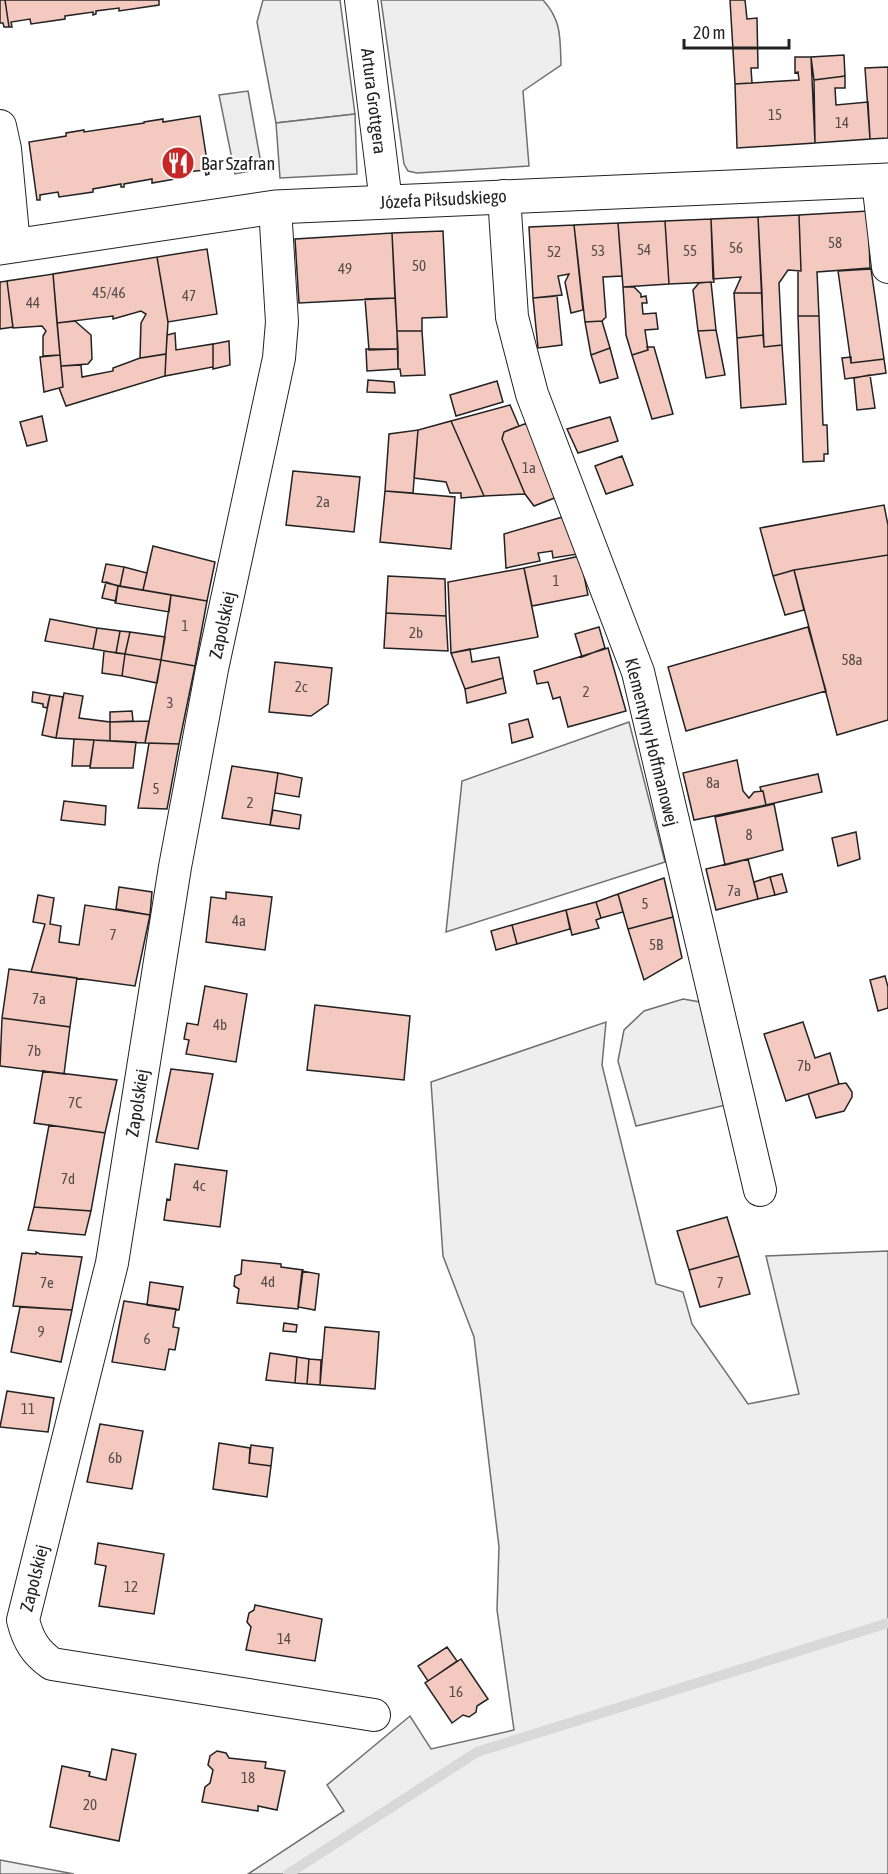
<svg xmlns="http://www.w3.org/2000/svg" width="888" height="1874" viewBox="0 0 888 1874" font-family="'Asap Condensed',sans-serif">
  <rect width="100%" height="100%" fill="#fff"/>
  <!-- green -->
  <path fill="#eee" stroke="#6f6f6f" stroke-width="1.5" d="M263,0h77l15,114 -79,9 -19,-101z
    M381,0h162c19,21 17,38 18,65l-38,26 6,75 -112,7 -9,-2 -4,-7z
    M629,722l36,140 -219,70 16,-151z
    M683,999l17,3 30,102 -94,22 -18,-65 6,-31 20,-19z
    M606,1022l-4,43 54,219 27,8 9,32 56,80 51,-10 -33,-138 122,-5v623h-640l96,-63 -17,-26 83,-69 21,33 83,-19 -17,-120 2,-63 -25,-210 -31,-81 -12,-174z
    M0,1860l74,14h-74z"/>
  <!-- parking -->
  <path fill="#ededed" stroke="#6f6f6f" stroke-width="1.5" d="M248,91l14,78 -27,5 -16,-79z
    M355,114l2,60 -77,4 -4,-55z"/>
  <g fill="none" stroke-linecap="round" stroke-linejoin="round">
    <!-- stream -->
    <path stroke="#d9d9d9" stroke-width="10" d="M288,1874l189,-122 411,-129"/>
  </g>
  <!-- building -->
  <path fill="#f3c9c0" stroke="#222" stroke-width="1.5" d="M0,0h5l4,27h-5l-1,-4h-3z
    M5,0h154v5l-40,6v-3l-23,3v3l-3,1v-3l-28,4v3l-34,5 -1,-5 -19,3 1,5h-3z
    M730,0h15l2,19 10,-1 1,50h-7l1,15 -17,1z
    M844,55l1,21 -31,4 -3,-23z
    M795,57h16l4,86 -78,5 -2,-64 64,-4 -1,-8 -3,1z
    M888,67v71l-18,1 -5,-71z
    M845,76v12h-10l1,17 32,-3 2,37 -55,4 -1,-63z
    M200,116l9,58 -3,1 -1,-5 -19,2 1,5 -35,6v-4l-28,5v3h-3v-3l-28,5v3l-34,5 -1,-5 -18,3v5h-3l-8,-58 37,-6v-3l18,-3v2l60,-9v-1l19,-3v3z
    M868,211l2,57 -53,4 2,44h-21v-45h3l-2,-56z
    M799,215l2,56 -13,-1 -9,13 3,62 -18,2 -6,-130z
    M758,217l4,76h-28l7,-16 -28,2 -2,-60z
    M711,219l3,63 -45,2 -4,-63z
    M665,221l4,63 -46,3 -5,-64z
    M618,223l4,53 -19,1 3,40 -4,4 -17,1 -11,-97z
    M574,225l9,85 -12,3 -6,-31 4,-8 -11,2 4,19 -29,3 -4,-71z
    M443,231l4,86 -25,1v13h-25l-5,-98z
    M392,233l3,65 -96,5 -4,-64z
    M207,249l10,65 -49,8 -11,-65z
    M157,257l11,65 -2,32 -26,4 1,-35 5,-9 -5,-3 -28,8v-3l-56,7 -4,-49z
    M871,269l13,90 -33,4 -13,-92z
    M53,274l7,81 -17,1v-20l3,-5 -4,-5 -29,2 -6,-47z
    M7,281l6,46 -13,2v-47z
    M711,282l5,48 -18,1 -5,-41 6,-7z
    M623,287h11l7,7v3l5,-1 1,7h-5l1,11 13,-1 2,16 -13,1 3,20 -16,5 -6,-20z
    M734,293h28l1,42 -26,3z
    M557,296l5,49 -24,3 -5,-50z
    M395,298l3,51 -29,1 -4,-51z
    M798,316h21l4,109h4l1,29h-4v7l-21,1z
    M75,321l16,14 1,24 -4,5 -27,2 -4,-43z
    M602,321l8,27 -19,7 -6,-33z
    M716,330l9,45 -19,3 -8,-47z
    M397,331h25l3,44 -24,1 -1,-7h-2z
    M175,333l1,17 37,-6v23l-48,9 2,-41z
    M763,335l1,12 18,-2 4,59 -45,4 -4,-70z
    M229,341l1,24 -17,4v-25z
    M647,347h7l19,67 -21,5 -20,-64 16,-5z
    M610,348l8,30 -18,5 -9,-28z
    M366,349h32v20l-31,2z
    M166,354l-1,22 -99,30 -7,-18 4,-1 -2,-21 20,-1 1,12 31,-6v-3l27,-10z
    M60,355l3,32 -19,5 -4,-35z
    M851,357v6l33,-4 2,14 -41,6 -3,-21z
    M870,375l5,33 -18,2 -3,-32z
    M368,380l26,2 1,11 -28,-1z
    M497,381l6,21 -47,14 -6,-21z
    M510,405l9,21 -15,6 -2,7 23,55 -41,2 -33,-75z
    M42,416l5,25 -20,5 -7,-24z
    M610,417l8,24 -40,12 -11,-24z
    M451,421l33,75 -23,2v-5h-11l-4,-11 -32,-4 4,-48z
    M527,423l30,74 -23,9 -9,-12 -23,-55 2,-7z
    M418,430l-5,63 -28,-2 4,-57z
    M622,456l11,29 -27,9 -11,-28z
    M293,471l67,6 -6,55 -68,-7z
    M385,491l70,6 -4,52 -71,-7z
    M884,505l4,20v30l-94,15 -21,6 -13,-48z
    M566,516l12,38 -25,4 -1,-7 -14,2 2,8 -34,7 -2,-34z
    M153,546l62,16 -8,39 -64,-11z
    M888,555v165l-51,15 -43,-165z
    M580,556l8,39 -56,11 -8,-38z
    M106,564l18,3 -4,19 -18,-4z
    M124,567l23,6 -4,17 -23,-4z
    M524,568l14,69 -87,16 -3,-71z
    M794,570l10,40 -19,5 -12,-39z
    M388,576l57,3 1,37 -60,-3z
    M106,582l12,4 -2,15 -14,-3z
    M118,586l53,9 -2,17 -54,-9z
    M171,595l36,6 -12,65 -34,-6z
    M386,613l60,3 2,35 -64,-3z
    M50,619l47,9 -4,21 -48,-8z
    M599,627l6,21 -23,9 -7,-23z
    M808,627l18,64 -140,40 -18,-64z
    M97,628l23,3 -4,22 -23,-4z
    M120,631l10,1 -5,22 -9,-1z
    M130,632l35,5 -4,23 -36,-6z
    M608,648l18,63 -58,16 -8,-30 -7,2 -5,-17 -11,2 -3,-13z
    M470,649l2,13 27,-5 4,21 -38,11 -14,-36z
    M104,651l21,3 -3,22 -20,-3z
    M125,654l36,6 -4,23 -35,-7z
    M161,660l34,6 -16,78 -34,-1z
    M275,662l57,6 -4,36 -17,12 -42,-4z
    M503,678l3,15 -39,10 -2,-14z
    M33,692l17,3 -3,13 -4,-1v-3l-11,-2z
    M64,693l19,3 -4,22 31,4v19l-54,-3z
    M50,695l13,2 -7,41 -14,-3z
    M132,711l1,10 -23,1v-10z
    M528,719l5,18 -21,6 -3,-19z
    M149,721l-4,22 -35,-2v-19z
    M74,739l20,1 -4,26h-18z
    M94,740l42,2 -3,26h-43z
    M149,743l30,1 -12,65 -29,-1z
    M737,760l6,31 6,7 5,-6 9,-1 3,14 -72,15 -11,-47z
    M232,766l46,7 -8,52 -48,-7z
    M278,773l24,5 -3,19 -24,-4z
    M818,774l4,18 -56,13 -3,-14h-2l-1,-4z
    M64,801l42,5 -1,19 -44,-5z
    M774,804l9,46 -58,15 -10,-48z
    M273,810l28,5 -2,14 -29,-4z
    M856,832l4,27 -22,7 -6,-28z
    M748,859l10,40 -42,11 -10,-41z
    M782,874l5,18 -12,3 -5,-18z
    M770,877l5,18 -17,4 -4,-17z
    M664,878l9,39 -45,12 -10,-35z
    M119,887l33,5 -2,23 -34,-6z
    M226,892l46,5 -7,53 -59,-8 5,-45 15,2z
    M618,894l5,18 -22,6 -5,-16z
    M38,895l16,3 -4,26 11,2 -2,16 20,3 6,-40 65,10 -15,71 -104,-14 14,-48 -12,-2z
    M596,902l5,16 -5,2 3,8 -27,7 -6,-25z
    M566,910l4,19 -53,15 -5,-19z
    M673,917l9,41 -38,22 -16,-51z
    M512,925l5,19 -21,6 -5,-19z
    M9,969l68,9 -7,49 -68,-9z
    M885,976l3,11v21l-10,3 -8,-31z
    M205,986l42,8 -11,68 -50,-8 3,-14 -5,-1 3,-16 11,2z
    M315,1005l95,11 -6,64 -97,-10z
    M2,1018l68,9 -6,47 -64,-8z
    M803,1022l12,36 15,-5 9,31 -53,17 -22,-67z
    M171,1069l42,5 -15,75 -42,-7z
    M43,1071l74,9 -12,53 -71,-10z
    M846,1083l6,9v5l-8,14 -28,7 -8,-24 31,-10z
    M49,1125l56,8 -14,78 -57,-4z
    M175,1164l52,7 -7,56 -56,-7 3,-21 3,1z
    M34,1207l57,4 -6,24 -57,-5z
    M727,1217l12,39 -50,14 -12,-39z
    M36,1252l4,2 42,3 -10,53 -59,-4 9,-53 14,1z
    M739,1256l11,38 -50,13 -11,-37z
    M242,1260l39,4v3l22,3 -5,39 -61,-6 2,-14 -5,-3 1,-10 6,-2z
    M302,1271l17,3 -4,36 -17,-3z
    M150,1282l33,5 -4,23 -32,-5z
    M124,1301l52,8 -3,18 6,1 -4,22 -6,-1 -4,21 -53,-8z
    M20,1307l52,3 -11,52 -50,-10z
    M284,1323l13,2 -1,7 -13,-1z
    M325,1327l54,5 -4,57 -55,-4z
    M270,1353l27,4 -2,26 -29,-3z
    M297,1357l12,2 -2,25 -12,-1z
    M309,1359l12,1 -1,25 -13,-1z
    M7,1391l47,7 -6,34 -48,-5z
    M100,1424l43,7 -11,58 -45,-7z
    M219,1443l31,5 -1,15 22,3 -4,31 -54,-8z
    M251,1445l22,3 -2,18 -22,-3z
    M98,1543l66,11 -10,60 -55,-8 7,-40 -11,-2z
    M255,1605l67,14 -7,42 -69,-11 5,-23 -4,-5 2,-9 5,-3z
    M447,1647l10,14 -29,20 -10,-15z
    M461,1659l27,40 -11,7 -1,6 -7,5 -6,-2 -11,8 -27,-40z
    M112,1749l24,5 -17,87 -69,-14 12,-61 28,6 -1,4 17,4z
    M217,1751l9,2 3,5 37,4 -1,6 20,3 -8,39 -19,-4v5l-56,-9 3,-15 5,-4 3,-13 -5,-5 2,-9z"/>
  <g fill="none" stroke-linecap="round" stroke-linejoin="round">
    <!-- minor casing -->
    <g stroke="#222" stroke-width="34">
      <path id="minor" d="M361,0l25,202
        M0,126l5,23 9,96
        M878,181l10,86
        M504,196l8,121 20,77 106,278 122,518
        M275,207l7,115 -3,36 -67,311 -37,198 -63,396 -89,357c5,20 12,32 29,44l322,51"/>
    </g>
    <!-- tertiary casing -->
    <g stroke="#222" stroke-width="35">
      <path id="tertiary" d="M0,248l275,-41 613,-27"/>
    </g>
    <!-- minor -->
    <use href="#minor" stroke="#fff" stroke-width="32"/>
    <!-- tertiary -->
    <use href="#tertiary" stroke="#fff" stroke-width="33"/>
  </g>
  <!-- icons -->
  <defs>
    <g id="restaurant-disc" transform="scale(1.725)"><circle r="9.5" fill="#c62828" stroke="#fff"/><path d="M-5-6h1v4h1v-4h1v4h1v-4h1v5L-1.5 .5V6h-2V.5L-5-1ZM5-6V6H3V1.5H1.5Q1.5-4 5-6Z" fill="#fff"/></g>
  </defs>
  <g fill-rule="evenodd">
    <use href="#restaurant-disc" x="178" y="163"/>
  </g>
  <g text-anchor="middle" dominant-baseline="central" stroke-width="4.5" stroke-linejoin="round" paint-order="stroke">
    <!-- number labels -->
    <g font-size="15" fill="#564c4a">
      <text x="775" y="114">15</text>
      <text x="842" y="122">14</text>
      <text x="835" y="242">58</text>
      <text x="736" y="247">56</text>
      <text x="644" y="249">54</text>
      <text x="598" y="250">53</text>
      <text x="690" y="250">55</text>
      <text x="554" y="251">52</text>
      <text x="419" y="265">50</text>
      <text x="345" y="268">49</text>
      <text x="109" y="292">45/46</text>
      <text x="189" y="295">47</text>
      <text x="33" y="302">44</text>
      <text x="529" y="467">1a</text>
      <text x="323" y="501">2a</text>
      <text x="556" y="580">1</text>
      <text x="185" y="625">1</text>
      <text x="416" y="632">2b</text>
      <text x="852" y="659">58a</text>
      <text x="301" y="686">2c</text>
      <text x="586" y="691">2</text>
      <text x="170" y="702">3</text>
      <text x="713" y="782">8a</text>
      <text x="156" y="788">5</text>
      <text x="250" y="802">2</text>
      <text x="749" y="834">8</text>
      <text x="734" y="890">7a</text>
      <text x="645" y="903">5</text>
      <text x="239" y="920">4a</text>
      <text x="113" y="934">7</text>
      <text x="656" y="944">5B</text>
      <text x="39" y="998">7a</text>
      <text x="220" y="1024">4b</text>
      <text x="34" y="1050">7b</text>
      <text x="804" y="1065">7b</text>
      <text x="75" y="1102">7C</text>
      <text x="68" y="1178">7d</text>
      <text x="199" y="1185">4c</text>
      <text x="268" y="1281">4d</text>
      <text x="47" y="1282">7e</text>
      <text x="720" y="1282">7</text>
      <text x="41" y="1331">9</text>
      <text x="147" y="1338">6</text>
      <text x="28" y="1408">11</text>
      <text x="115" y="1457">6b</text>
      <text x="131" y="1586">12</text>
      <text x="284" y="1638">14</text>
      <text x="456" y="1691">16</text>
      <text x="248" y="1777">18</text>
      <text x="90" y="1804">20</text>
    </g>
    <!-- street labels -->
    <g font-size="18" fill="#222" stroke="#fff">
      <text transform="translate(374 101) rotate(83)">Artura Grottgera</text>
      <text transform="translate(443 199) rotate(-3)">Józefa Piłsudskiego</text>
      <text transform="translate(222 625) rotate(-78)">Zapolskiej</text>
      <text transform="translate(652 742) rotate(76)">Klementyny Hoffmanowej</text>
      <text transform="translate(137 1103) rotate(-81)">Zapolskiej</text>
      <text transform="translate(34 1578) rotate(-76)">Zapolskiej</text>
    </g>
    <!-- poi labels -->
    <g font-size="18" fill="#222" stroke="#fff" text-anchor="start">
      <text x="201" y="163">Bar Szafran</text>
    </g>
  </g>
  <!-- scale -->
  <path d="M684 39v9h105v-9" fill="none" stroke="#222222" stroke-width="3"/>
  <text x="693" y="39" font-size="18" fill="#222222" stroke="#ffffff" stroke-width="4.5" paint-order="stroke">20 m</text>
</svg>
